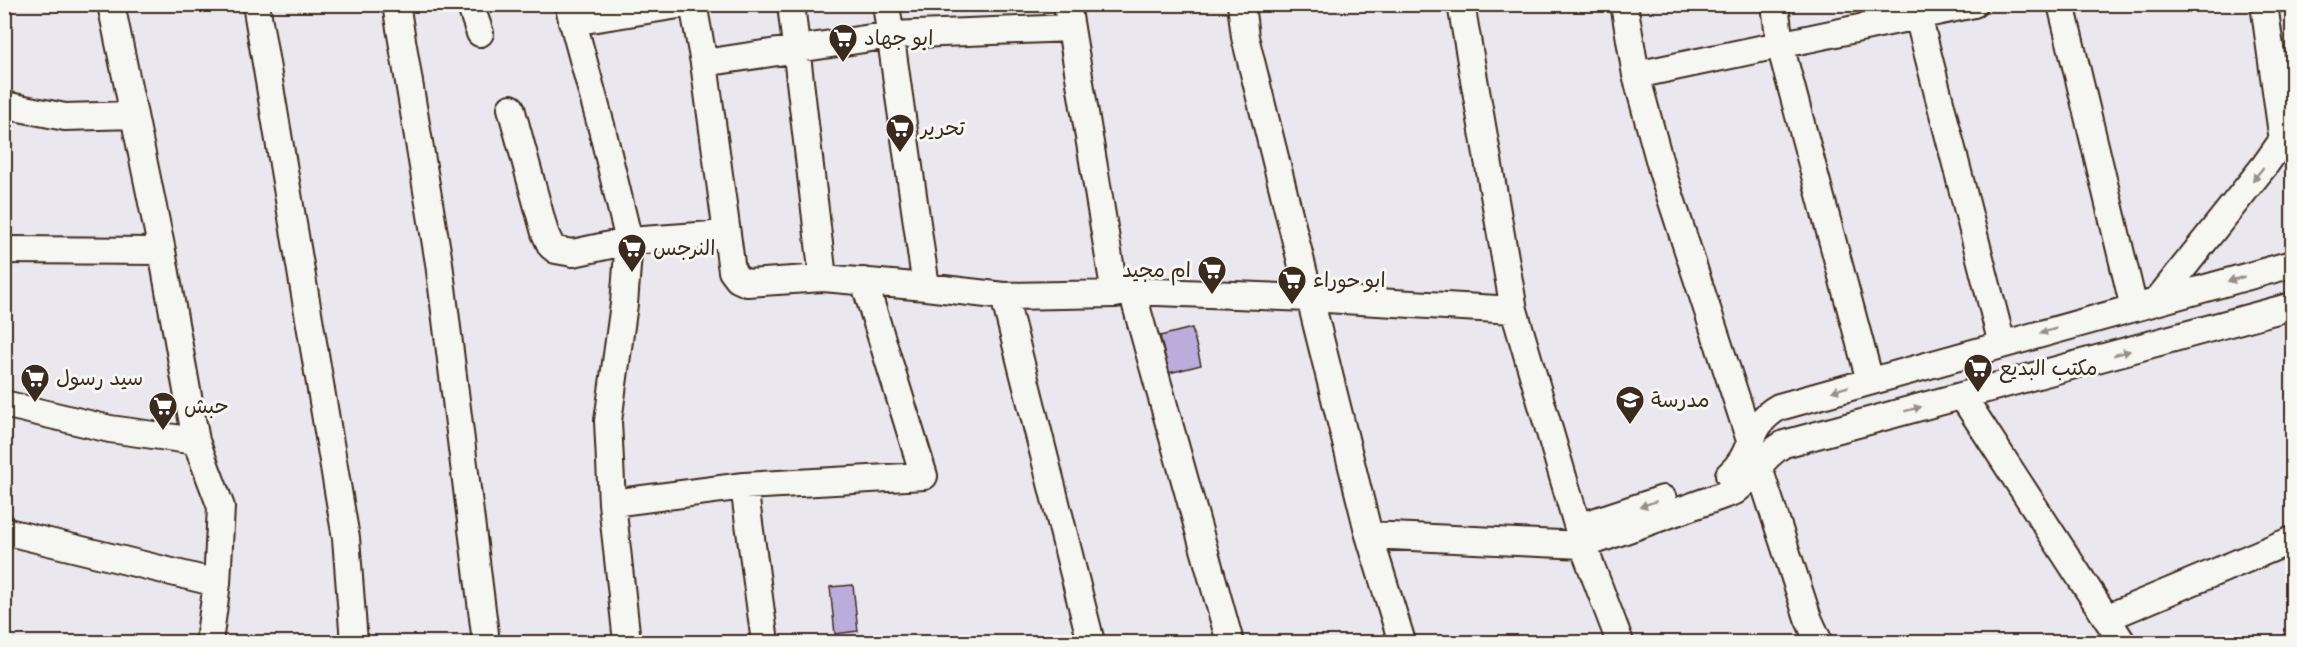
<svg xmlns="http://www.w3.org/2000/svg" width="2297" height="647" viewBox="0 0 2297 647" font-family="'Balsamiq Sans','Playpen Sans Arabic',sans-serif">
  <rect width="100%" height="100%" fill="#eae7ee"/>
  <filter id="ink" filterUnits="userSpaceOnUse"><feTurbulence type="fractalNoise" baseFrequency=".0167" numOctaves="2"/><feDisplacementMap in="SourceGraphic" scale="12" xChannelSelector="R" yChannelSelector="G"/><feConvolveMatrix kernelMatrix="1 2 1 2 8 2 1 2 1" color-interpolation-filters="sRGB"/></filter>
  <g filter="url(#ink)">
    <!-- building -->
    <path fill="#bbacdc" stroke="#3b2a1e" stroke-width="1.5" d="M1192,328l9,37 -32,8 -9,-37z
      M853,585l5,46 -23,3 -5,-47z"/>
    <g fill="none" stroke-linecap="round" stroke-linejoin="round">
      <!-- minor casing -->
      <g stroke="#3b2a1e" stroke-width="30">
        <path id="minor" d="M111,4l51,247 34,190 25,66 -4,76 -8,59
          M256,4l90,534 8,104
          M396,4l43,259 47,379
          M470,4l10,29
          M568,4l34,125 27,112 -5,63 -16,117 4,82 15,139
          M693,4l11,59 28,208 6,8 9,4 76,-5 103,9 78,9 111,-2 17,-3 177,7 205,12
          M791,4l32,274
          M886,4l40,283
          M1067,4l48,290
          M1241,4l4,33 124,498 33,107
          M1461,4l53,306 69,235 37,97
          M1624,4l12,71 27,99 145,444 11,24
          M1775,4l5,41 90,336
          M2061,4l73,304
          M2264,4l19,137
          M1918,16l84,328
          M572,22l113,-18
          M704,63l187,-28 180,-7
          M1636,75l338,-71
          M4,105l61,12 69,-2
          M511,108l34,125 6,13 5,4 17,3 56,-12 97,-7
          M4,250l158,1
          M1132,291l98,351
          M1004,296l87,346
          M2156,302l109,-137 27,-38
          M1963,397l159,245
          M4,404l106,25 86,12
          M1729,475c26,-22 17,-50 50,-68l513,-143
          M744,486l21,156
          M612,503l132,-17 180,-10 -60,-195
          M1578,527l85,-28
          M4,531l213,52
          M1369,535l214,10 152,-54c19,-14 28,-36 49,-47l508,-138
          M2106,618l186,-78"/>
      </g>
      <!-- minor -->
      <use href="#minor" stroke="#f6f6f2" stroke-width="26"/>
    </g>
    <!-- one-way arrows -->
    <defs><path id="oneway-solid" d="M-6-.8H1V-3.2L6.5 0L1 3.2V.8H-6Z" transform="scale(1.5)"/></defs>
    <g fill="#989088">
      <use href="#oneway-solid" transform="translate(2258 174) rotate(129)"/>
      <use href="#oneway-solid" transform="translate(2236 279) rotate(164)"/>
      <use href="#oneway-solid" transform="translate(2048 331) rotate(164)"/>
      <use href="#oneway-solid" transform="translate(2122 353) rotate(-15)"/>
      <use href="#oneway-solid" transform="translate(1840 389) rotate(164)"/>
      <use href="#oneway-solid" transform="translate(1913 409) rotate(-15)"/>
      <use href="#oneway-solid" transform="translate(1648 504) rotate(162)"/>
    </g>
  </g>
  <!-- icons -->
  <defs>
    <g id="supermarket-pin" transform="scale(1.5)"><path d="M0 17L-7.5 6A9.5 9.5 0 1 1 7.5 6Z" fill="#3b2a1e" stroke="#f6f6f2"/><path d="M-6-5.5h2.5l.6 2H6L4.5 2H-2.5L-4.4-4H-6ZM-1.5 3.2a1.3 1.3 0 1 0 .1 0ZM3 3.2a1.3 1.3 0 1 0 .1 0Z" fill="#fff"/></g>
    <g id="school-pin" transform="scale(1.5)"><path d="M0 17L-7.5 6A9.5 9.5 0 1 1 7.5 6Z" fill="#3b2a1e" stroke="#f6f6f2"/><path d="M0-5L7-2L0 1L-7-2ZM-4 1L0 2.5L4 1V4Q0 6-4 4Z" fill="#fff"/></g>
  </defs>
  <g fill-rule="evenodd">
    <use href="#supermarket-pin" x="843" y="38"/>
    <use href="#supermarket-pin" x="900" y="128"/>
    <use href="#supermarket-pin" x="632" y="248"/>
    <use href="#supermarket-pin" x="1212" y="270"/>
    <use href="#supermarket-pin" x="1292" y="280"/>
    <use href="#supermarket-pin" x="1978" y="368"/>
    <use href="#supermarket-pin" x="35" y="378"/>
    <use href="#school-pin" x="1630" y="400"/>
    <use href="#supermarket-pin" x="163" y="406"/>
  </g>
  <g text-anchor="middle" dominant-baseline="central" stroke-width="6" stroke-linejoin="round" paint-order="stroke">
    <!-- poi labels -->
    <g font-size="21" fill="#3b2a1e" stroke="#f6f6f2" text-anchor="start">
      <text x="864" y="38">ابو جهاد</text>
      <text x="921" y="128">تحرير</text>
      <text x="653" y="248">النرجس</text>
      <text x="1191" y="270" text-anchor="end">ام مجيد</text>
      <text x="1313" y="280">ابو حوراء</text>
      <text x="1999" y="368">مكتب البديع</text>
      <text x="56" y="378">سيد رسول</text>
      <text x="1651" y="400">مدرسة</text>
      <text x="184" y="406">حبش</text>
    </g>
  </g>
  <!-- margin -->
  <rect width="2297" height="647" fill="none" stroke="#f6f6f2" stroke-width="24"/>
  <rect x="12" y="12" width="2273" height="623" fill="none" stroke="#3b2a1e" stroke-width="2" filter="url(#ink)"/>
</svg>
